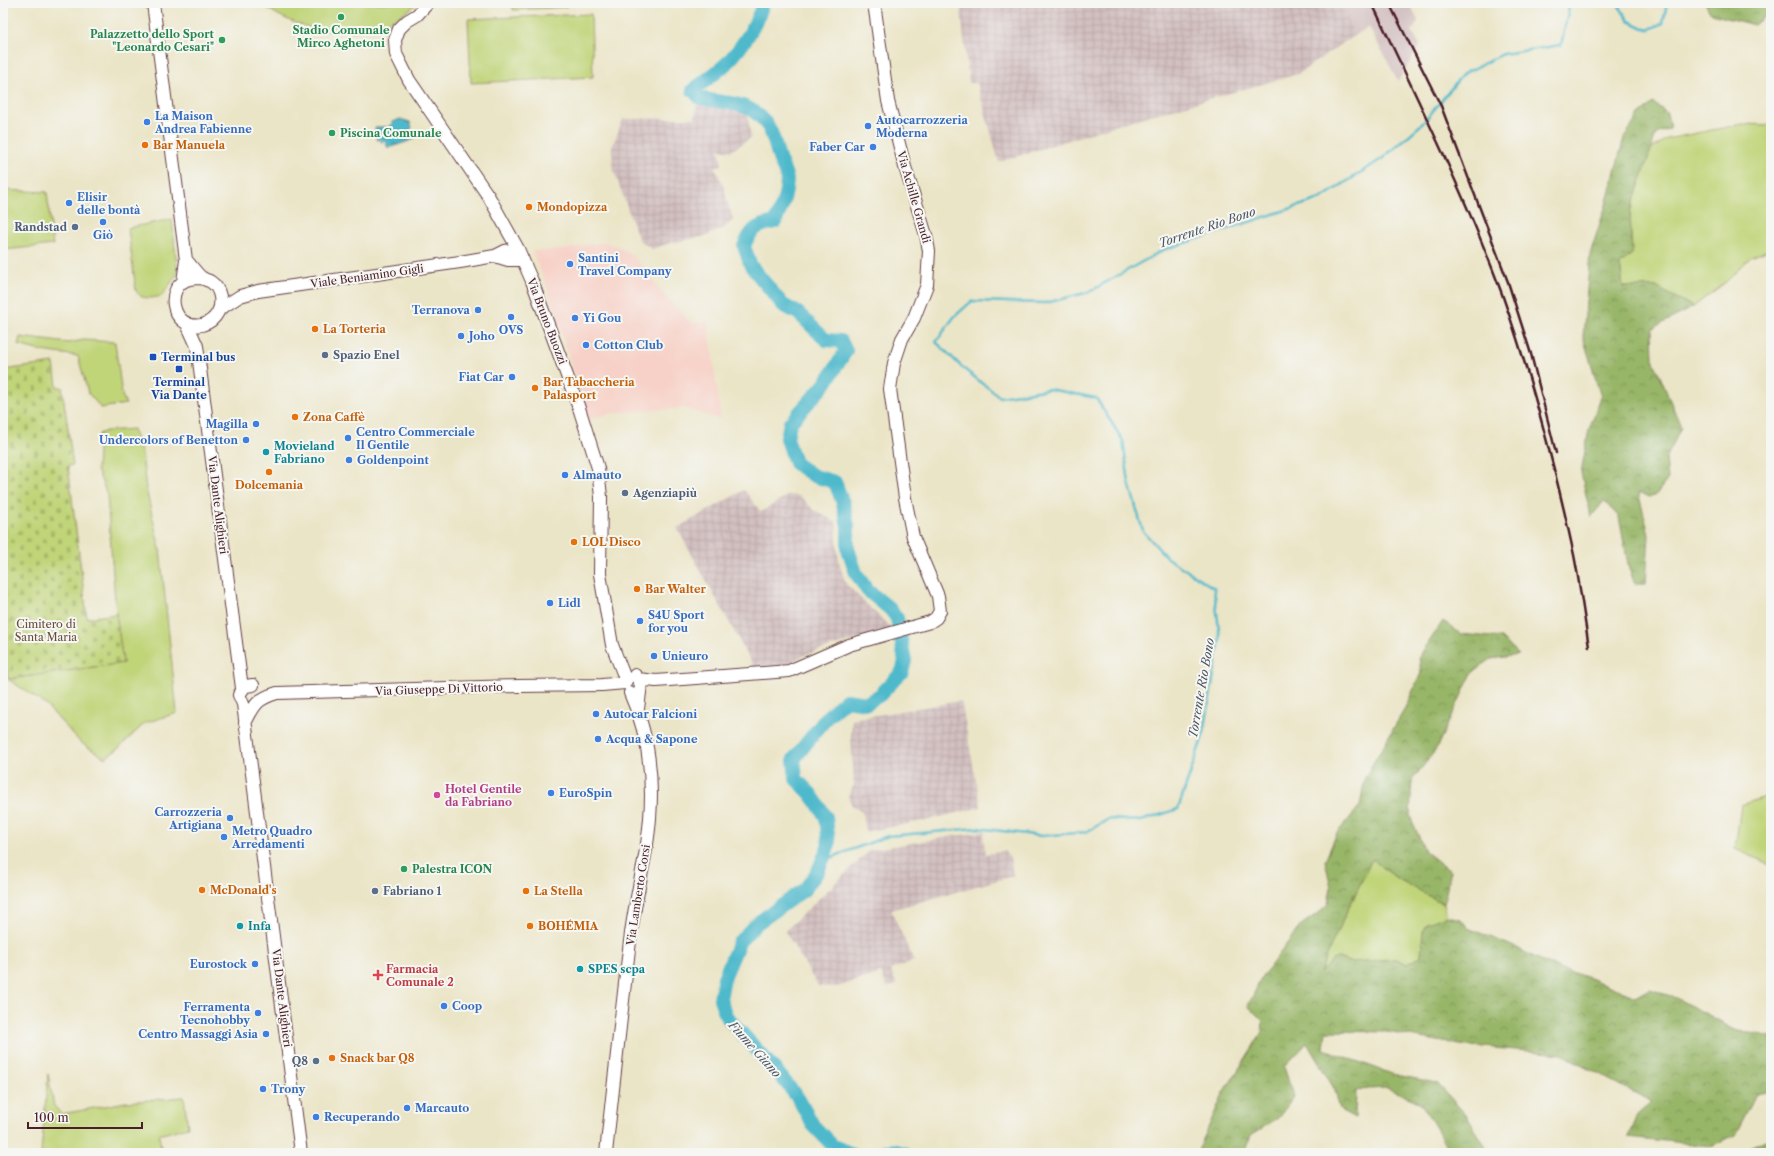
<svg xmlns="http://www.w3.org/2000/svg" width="1774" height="1156" viewBox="0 0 1774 1156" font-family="'Libre Caslon Text',serif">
  <defs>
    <pattern id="industrial-grid" width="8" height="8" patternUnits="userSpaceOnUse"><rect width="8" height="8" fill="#d2bfc0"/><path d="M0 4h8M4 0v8" fill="none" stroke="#b6a4a5"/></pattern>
    <pattern id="forest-crowns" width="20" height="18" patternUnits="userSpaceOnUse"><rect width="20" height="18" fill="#98b668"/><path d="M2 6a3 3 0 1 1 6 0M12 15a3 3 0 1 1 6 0" fill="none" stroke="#7e9356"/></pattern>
    <pattern id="cemetery-stones" width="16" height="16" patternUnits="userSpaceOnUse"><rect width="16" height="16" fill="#c0d478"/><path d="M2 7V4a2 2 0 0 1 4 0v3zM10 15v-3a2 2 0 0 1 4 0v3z" fill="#a6b668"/></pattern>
    <pattern id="water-ripples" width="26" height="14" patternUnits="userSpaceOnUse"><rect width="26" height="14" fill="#4fb9cc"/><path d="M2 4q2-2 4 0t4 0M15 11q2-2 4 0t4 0" fill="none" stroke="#4496a6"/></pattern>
  </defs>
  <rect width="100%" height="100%" fill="#f6f6f2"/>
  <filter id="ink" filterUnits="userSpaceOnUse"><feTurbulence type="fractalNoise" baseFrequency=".025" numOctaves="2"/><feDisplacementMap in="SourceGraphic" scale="8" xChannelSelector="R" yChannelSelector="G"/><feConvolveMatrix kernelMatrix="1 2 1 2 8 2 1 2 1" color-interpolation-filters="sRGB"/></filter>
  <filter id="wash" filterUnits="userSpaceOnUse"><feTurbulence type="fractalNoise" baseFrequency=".012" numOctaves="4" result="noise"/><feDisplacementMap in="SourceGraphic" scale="16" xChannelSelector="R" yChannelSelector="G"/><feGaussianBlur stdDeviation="0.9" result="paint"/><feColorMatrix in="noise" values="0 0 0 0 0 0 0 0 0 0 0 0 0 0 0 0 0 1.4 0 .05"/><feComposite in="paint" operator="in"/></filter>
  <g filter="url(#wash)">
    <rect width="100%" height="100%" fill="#ebe5c7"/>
    <!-- built -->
    <path fill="#f7d1c7" d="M605,242l14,5 13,8 15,17 15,21 31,31 15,-3 13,99 -37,-12 -70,5 -25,6 -44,-137 -13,-31 28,-1z"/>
    <!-- industrial -->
    <path fill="url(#industrial-grid)" d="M960,3h381l14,32 -57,39 -175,49 -124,39 -22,-79h-8z
      M697,101l50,13 4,24 -20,13 -12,-2 3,16 -8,2 8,15 11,38 -9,8 -18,8 -36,7 -18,6 -13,-9 -26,-72 -1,-21 11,-28 72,-1z
      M744,490l17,22 27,-17 12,1 14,14 22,12 1,22 3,22 6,18 46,45 -85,25 -24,12 -29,1 -77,-139z
      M961,701l20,106 -53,13 -63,12 -3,-20 -10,-6 -4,-10 6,-11 -3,-50 1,-16z
      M985,831l-2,7 3,16 18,-3 6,6 3,19 -122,34 23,51 -24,9 7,15 -10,2 -6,-14 -44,14 -19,-1 -33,-55 85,-81z"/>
    <!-- railway -->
    <path fill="#d2bfc0" d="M1341,3h68l9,18 -6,10 8,14 -22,36 -29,-54 -14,8z"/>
    <!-- grass -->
    <path fill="#c0d478" stroke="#857a52" d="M261,3h157c-15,12 -33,22 -52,26 -34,8 -78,-3 -105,-26z
      M513,3h52l1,4 -53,3z
      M591,14l2,63 -122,6 -3,-64z
      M1742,124l29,1v124l-20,8 -25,25 -33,25 -37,-20h-33l-3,-23 12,-10 -2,-41 21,-64 16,-10z
      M3,190l44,2 6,53 -50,5z
      M172,219l5,49v6l-15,22c-10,2 -19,5 -26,-5l-8,-63z
      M20,337l49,6 14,-3 32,2 7,53 4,9 -25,4 -13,-15 -10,-37 -37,-5 -23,-6z
      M133,429l9,25 4,35 14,60 17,164 -32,10 -27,26 -13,9 -25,-16 -35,-38 -37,-25 115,-16 -7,-49 -9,-120 -10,-24 2,-36 7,-3z
      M1771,795v70l-36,-16 6,-44z
      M1372,859l23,18 49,27 3,12 -20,8 -4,6 -2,26 -14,8 -11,-5 -45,3 -13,-4 -19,16 13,-31z
      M48,1074l6,32 8,8 64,-12 58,-5 4,30 -29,8 3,18h-121z"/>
    <!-- forest -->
    <path fill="url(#forest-crowns)" stroke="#716a4a" d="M1705,3h66v8l-17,14 -43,-11z
      M1653,103l14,10 3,16 -14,5 -26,79 2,41 -12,10 3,23h33l37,20 -41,22 1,30 28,68 -15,32 2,20 -13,17 -5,1 -12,-5 11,42 -3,50h-11l-6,-15 -10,-52 -15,-16 -13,16 -10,-44 8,-44 12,-32 -18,-60 7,-83 16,-49 18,-67 15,-23z
      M1443,621l18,13 40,4 18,17 -28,4 -19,14 -37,78 -23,29 -2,36 15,35 25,20 -6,33 -49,-27 -23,-18 -40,84 -12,30 12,-13 6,-2 13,4 45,-3 11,5 14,-8 2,-26 4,-7 20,-7 14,3 7,9 44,18 47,23 28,8 49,20 14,-8 26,9 59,31 36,9v53l-15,3 -21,41 -24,11 -83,-9 9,-22 15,-13 -90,-48 -102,-9 -73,-13 -61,-1 -2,18 68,25 45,9 29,32 24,38h-39l-30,-50 -34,-15 -19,1 -12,2 -1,27 -15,-8 -5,-20 -28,-47 -23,24 10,30 -16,21 -27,17 -7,18h-47l26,-59 39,-62 1,-11 -15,-15 14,-29 39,-52 17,-12 10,-9 3,-17 -6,-26 12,-28 23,-27 5,-29 38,-65 18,-39 -2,-16z
      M1771,1138v15h-34z"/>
    <!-- cemetery -->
    <path fill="url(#cemetery-stones)" stroke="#857a52" d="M54,363l3,24h5l11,78 -5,1 19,152 29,-4 7,49 -115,16 -5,-32v-277z"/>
    <!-- water -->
    <path fill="url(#water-ripples)" stroke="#4c6c7c" d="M400,119l10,3 2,6 -3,2 1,2 3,-1 2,8 -27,9 -3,-7 -4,1 -1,-3 -3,1 -2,-13h14l4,-5z"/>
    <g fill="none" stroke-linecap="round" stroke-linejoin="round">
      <!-- stream -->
      <path stroke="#4fb9cc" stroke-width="2.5" d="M1617,3l12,18 19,9 15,-7 4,-20
        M822,861l66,-25 90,-8 64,8 44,-4 23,-13 32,2 37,-12 26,-76 16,-95 -6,-50 -47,-30 -24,-27 -14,-48 -6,-42 -27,-43 -47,-9 -49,8 -36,-28 -28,-27 18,-25 18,-16 74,2 43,-11 74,-42 157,-51 63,-41 40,-35 40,-49 40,-20 58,-9 9,-42"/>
      <!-- river -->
      <path stroke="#4fb9cc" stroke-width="14" d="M763,3c-6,21 -20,43 -35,59 -10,10 -23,19 -35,28l7,8c15,4 41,4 53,13 19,13 20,27 26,47 2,7 8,15 8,23 -1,16 -5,26 -12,41 -19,4 -23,6 -31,24l7,20 32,39 15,8 28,27 15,1 5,10 -21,33 -35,39 -3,15 8,25 19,13 21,6 8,21 5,23v23l8,24 11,17 23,19 7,9 8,43 -3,11 -22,23 -13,8 -21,-3 -18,16 -34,43 2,20 15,15 15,23 3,28 -11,26 -13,18 -49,35 -17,18 -15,36 -4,21 6,17 52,57 20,25 15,27 20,21 17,7
        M877,1153l15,-3 12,3"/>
    </g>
  </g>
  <g filter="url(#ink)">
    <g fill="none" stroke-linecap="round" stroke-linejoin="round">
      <!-- secondary casing -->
      <g stroke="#623d42" stroke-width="14">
        <path id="secondary" d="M153,3l33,257 -3,22
          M428,3l-11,12 -10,6 -8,8 -4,11 1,14 13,26 80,117 29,52 14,32 27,73 21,57 18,57 3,29 -1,77 12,71 14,36
          M495,256l13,4h15
          M186,260c5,5 10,13 16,18 3,2 6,2 9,4 9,6 12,20 7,30 -3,6 -9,11 -16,13 -31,6 -39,-40 -12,-46 4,-1 9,-1 13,-1
          M220,309l20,-13 18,-5 202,-29 35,-6 10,-5 13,-2
          M187,324l10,22 45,342
          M635,675l6,9 -3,25
          M638,679l18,2 133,-10 60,-26 81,-23 6,-4 4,-7 -2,-15 -25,-59 -8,-39 -15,-109 4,-26 8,-24 12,-21 13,-33 2,-34 -3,-16 -21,-68 -17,-66 -14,-98
          M253,685l-8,1 -6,9 4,9 58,449
          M245,723c9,-17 11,-24 32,-30l241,-7 84,-1 23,-2
          M606,1153c8,-73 16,-147 25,-220 4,-30 11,-59 16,-89 8,-52 5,-103 -17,-151"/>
      </g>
      <!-- secondary -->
      <use href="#secondary" stroke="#fff" stroke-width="12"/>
      <!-- rail -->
      <path stroke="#4a1f2b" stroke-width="2.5" d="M1372,3c45,96 93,191 130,291 30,85 53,173 72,261 6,30 10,61 15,92
        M1389,3l52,103 67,176 23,72 25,99"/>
    </g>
  </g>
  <!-- markers -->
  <g fill="#2e9e5b" stroke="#f6f6f2" stroke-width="1.5">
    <circle cx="341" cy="17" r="4"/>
    <circle cx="222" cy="40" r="4"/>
    <circle cx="332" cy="133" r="4"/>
    <circle cx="404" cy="869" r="4"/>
  </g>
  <g fill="#3f7fe0" stroke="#f6f6f2" stroke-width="1.5">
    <circle cx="147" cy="122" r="4"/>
    <circle cx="868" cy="126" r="4"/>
    <circle cx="873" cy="147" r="4"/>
    <circle cx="69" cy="203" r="4"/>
    <circle cx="103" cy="222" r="4"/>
    <circle cx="570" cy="264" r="4"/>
    <circle cx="478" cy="310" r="4"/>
    <circle cx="511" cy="317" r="4"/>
    <circle cx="575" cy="318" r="4"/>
    <circle cx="461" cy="336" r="4"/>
    <circle cx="586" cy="345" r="4"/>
    <circle cx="512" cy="377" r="4"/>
    <circle cx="256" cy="424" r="4"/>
    <circle cx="348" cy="438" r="4"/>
    <circle cx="246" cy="440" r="4"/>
    <circle cx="349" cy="460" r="4"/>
    <circle cx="565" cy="475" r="4"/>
    <circle cx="550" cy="603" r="4"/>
    <circle cx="640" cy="621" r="4"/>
    <circle cx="654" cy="656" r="4"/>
    <circle cx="596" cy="714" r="4"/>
    <circle cx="598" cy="739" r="4"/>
    <circle cx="551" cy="793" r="4"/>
    <circle cx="230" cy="818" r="4"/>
    <circle cx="224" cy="837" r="4"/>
    <circle cx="255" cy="964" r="4"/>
    <circle cx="444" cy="1006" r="4"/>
    <circle cx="258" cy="1013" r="4"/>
    <circle cx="266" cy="1034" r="4"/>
    <circle cx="263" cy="1089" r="4"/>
    <circle cx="407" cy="1108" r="4"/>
    <circle cx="316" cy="1117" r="4"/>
  </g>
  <g fill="#e8710a" stroke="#f6f6f2" stroke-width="1.5">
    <circle cx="145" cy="145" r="4"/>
    <circle cx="529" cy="207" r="4"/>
    <circle cx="315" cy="329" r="4"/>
    <circle cx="535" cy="388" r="4"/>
    <circle cx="295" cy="417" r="4"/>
    <circle cx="269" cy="472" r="4"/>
    <circle cx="574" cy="542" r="4"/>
    <circle cx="637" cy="589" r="4"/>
    <circle cx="202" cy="890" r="4"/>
    <circle cx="526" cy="891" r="4"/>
    <circle cx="530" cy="926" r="4"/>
    <circle cx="332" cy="1058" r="4"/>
  </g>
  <g fill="#5c6f8a" stroke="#f6f6f2" stroke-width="1.5">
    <circle cx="75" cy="227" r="4"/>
    <circle cx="325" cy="355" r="4"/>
    <circle cx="625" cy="493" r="4"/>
    <circle cx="375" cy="891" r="4"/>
    <circle cx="316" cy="1061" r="4"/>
  </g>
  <g fill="#1a4fb4" stroke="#f6f6f2" stroke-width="1.5">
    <rect x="149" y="353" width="8" height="8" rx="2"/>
    <rect x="175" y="365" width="8" height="8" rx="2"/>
  </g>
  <g fill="#0f9aa8" stroke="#f6f6f2" stroke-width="1.5">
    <circle cx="266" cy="452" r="4"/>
    <circle cx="240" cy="926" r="4"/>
    <circle cx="580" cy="969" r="4"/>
  </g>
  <circle fill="#d1479c" stroke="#f6f6f2" stroke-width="1.5" cx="437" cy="795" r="4"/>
  <path fill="#e0444e" stroke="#f6f6f2" stroke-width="1.5" d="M376 969h4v4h4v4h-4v4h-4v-4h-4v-4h4z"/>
  <g text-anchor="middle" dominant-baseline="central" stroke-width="4" stroke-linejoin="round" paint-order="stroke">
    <!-- leisure labels -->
    <g font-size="11" font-weight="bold" fill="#27864d" stroke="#f6f6f2" text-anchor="start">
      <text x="341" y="30" text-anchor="middle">Stadio Comunale<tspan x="341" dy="13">Mirco Aghetoni</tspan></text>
      <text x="214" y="34" text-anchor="end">Palazzetto dello Sport<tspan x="214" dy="13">"Leonardo Cesari"</tspan></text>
      <text x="340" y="133">Piscina Comunale</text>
      <text x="412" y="869">Palestra ICON</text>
    </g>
    <!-- shop labels -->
    <g font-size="11" font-weight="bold" fill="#366cbe" stroke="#f6f6f2" text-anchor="start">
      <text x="155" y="116">La Maison<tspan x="155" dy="13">Andrea Fabienne</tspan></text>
      <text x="876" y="120">Autocarrozzeria<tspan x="876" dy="13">Moderna</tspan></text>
      <text x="865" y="147" text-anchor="end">Faber Car</text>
      <text x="77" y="197">Elisir<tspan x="77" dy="13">delle bontà</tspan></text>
      <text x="103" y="235" text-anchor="middle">Giò</text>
      <text x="578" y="258">Santini<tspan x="578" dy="13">Travel Company</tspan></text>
      <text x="470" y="310" text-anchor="end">Terranova</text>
      <text x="583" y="318">Yi Gou</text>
      <text x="511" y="330" text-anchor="middle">OVS</text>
      <text x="469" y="336">Joho</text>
      <text x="594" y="345">Cotton Club</text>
      <text x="504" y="377" text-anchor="end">Fiat Car</text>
      <text x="248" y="424" text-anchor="end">Magilla</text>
      <text x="356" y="432">Centro Commerciale<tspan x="356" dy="13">Il Gentile</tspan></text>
      <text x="238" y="440" text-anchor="end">Undercolors of Benetton</text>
      <text x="357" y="460">Goldenpoint</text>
      <text x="573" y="475">Almauto</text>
      <text x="558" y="603">Lidl</text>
      <text x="648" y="615">S4U Sport<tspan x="648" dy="13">for you</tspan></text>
      <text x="662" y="656">Unieuro</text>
      <text x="604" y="714">Autocar Falcioni</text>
      <text x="606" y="739">Acqua &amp; Sapone</text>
      <text x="559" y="793">EuroSpin</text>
      <text x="222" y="812" text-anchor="end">Carrozzeria<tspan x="222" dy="13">Artigiana</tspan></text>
      <text x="232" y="831">Metro Quadro<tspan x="232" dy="13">Arredamenti</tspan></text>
      <text x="247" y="964" text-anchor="end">Eurostock</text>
      <text x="452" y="1006">Coop</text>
      <text x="250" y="1007" text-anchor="end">Ferramenta<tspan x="250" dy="13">Tecnohobby</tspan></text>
      <text x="258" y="1034" text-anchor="end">Centro Massaggi Asia</text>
      <text x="271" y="1089">Trony</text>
      <text x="415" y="1108">Marcauto</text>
      <text x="324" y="1117">Recuperando</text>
    </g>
    <!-- food labels -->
    <g font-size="11" font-weight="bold" fill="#c56008" stroke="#f6f6f2" text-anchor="start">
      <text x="153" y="145">Bar Manuela</text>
      <text x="537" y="207">Mondopizza</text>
      <text x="323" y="329">La Torteria</text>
      <text x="543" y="382">Bar Tabaccheria<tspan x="543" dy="13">Palasport</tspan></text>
      <text x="303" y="417">Zona Caffè</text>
      <text x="269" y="485" text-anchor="middle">Dolcemania</text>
      <text x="582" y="542">LOL Disco</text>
      <text x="645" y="589">Bar Walter</text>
      <text x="210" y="890">McDonald's</text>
      <text x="534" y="891">La Stella</text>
      <text x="538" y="926">BOHÉMIA</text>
      <text x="340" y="1058">Snack bar Q8</text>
    </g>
    <!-- street labels -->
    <g font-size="11" fill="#4a1f2b" stroke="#f6f6f2">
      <text transform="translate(914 197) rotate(74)">Via Achille Grandi</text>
      <text transform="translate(367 276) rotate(-8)">Viale Beniamino Gigli</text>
      <text transform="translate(547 321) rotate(69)">Via Bruno Buozzi</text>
      <text transform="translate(218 505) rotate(83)">Via Dante Alighieri</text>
      <text transform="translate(439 689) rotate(-2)">Via Giuseppe Di Vittorio</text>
      <text transform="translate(638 895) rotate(-81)">Via Lamberto Corsi</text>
      <text transform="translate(282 998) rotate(83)">Via Dante Alighieri</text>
    </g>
    <!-- service labels -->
    <g font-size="11" font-weight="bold" fill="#4e5e75" stroke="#f6f6f2" text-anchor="start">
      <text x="67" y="227" text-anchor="end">Randstad</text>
      <text x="333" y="355">Spazio Enel</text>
      <text x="633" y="493">Agenziapiù</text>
      <text x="383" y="891">Fabriano 1</text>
      <text x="308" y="1061" text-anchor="end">Q8</text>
    </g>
    <!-- transit labels -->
    <g font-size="11" font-weight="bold" fill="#164399" stroke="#f6f6f2" text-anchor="start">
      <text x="161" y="357">Terminal bus</text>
      <text x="179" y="382" text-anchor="middle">Terminal<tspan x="179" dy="13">Via Dante</tspan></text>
    </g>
    <!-- culture labels -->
    <g font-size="11" font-weight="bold" fill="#0d838f" stroke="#f6f6f2" text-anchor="start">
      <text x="274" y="446">Movieland<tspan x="274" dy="13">Fabriano</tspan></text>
      <text x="248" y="926">Infa</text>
      <text x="588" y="969">SPES scpa</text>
    </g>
    <!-- park labels -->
    <g font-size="11" fill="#684c3e" stroke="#f6f6f2">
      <text x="46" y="624">Cimitero di<tspan x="46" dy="13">Santa Maria</tspan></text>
    </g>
    <!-- hotel labels -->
    <g font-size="11" font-weight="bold" fill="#b23c85" stroke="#f6f6f2" text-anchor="start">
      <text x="445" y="789">Hotel Gentile<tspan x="445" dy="13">da Fabriano</tspan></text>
    </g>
    <!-- health labels -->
    <g font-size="11" font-weight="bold" fill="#be3a42" stroke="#f6f6f2" text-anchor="start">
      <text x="386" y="969">Farmacia<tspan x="386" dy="13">Comunale 2</tspan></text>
    </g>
    <!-- water labels -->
    <g font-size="12" font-style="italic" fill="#4c5563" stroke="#f6f6f2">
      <text transform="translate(1207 227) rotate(-19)">Torrente Rio Bono</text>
      <text transform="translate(1201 688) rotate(-80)">Torrente Rio Bono</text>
      <text transform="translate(755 1049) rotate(48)">Fiume Giano</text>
    </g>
  </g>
  <!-- margin -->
  <rect width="1774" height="1156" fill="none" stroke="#f6f6f2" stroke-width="16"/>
  <!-- scale -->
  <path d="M28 1122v6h114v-6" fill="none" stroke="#4a1f2b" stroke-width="2"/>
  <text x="34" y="1122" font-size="12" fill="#4a1f2b" stroke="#f6f6f2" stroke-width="3" paint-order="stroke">100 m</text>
</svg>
